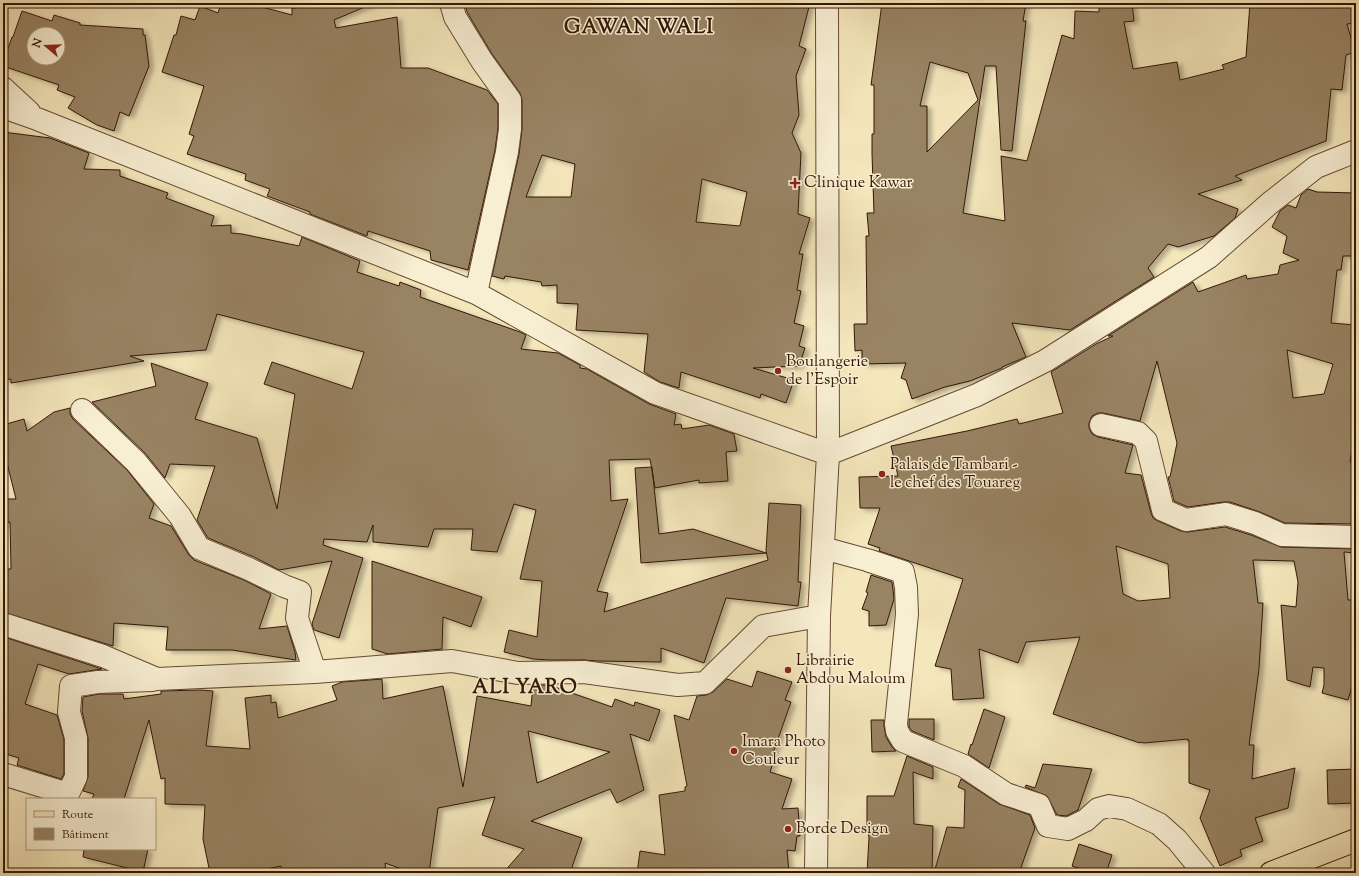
<svg xmlns="http://www.w3.org/2000/svg" width="1359" height="876" viewBox="0 0 1359 876" font-family="'Sorts Mill Goudy',serif">
  <defs>
    <filter id="shadow"><feDropShadow dx="4.5" dy="2.5" stdDeviation="2" flood-color="#0004"/></filter>
  </defs>
  <rect width="100%" height="100%" fill="#f4e7bb"/>
  <filter id="stains"><feTurbulence type="fractalNoise" baseFrequency=".005" numOctaves="4"/><feColorMatrix values="0 0 0 0 .2 0 0 0 0 .09 0 0 0 0 .02 0 0 0 .5 -.17"/></filter>
  <radialGradient id="worn" r=".72"><stop offset=".6" stop-color="#630" stop-opacity="0"/><stop offset="1" stop-color="#630" stop-opacity=".3"/></radialGradient>
  <!-- building -->
  <path fill="#988364" stroke="#351606" fill-rule="evenodd" filter="url(#shadow)" d="M221,3h26l45,12v-7l13,-1v-4h69l-40,17 2,8 61,-11 4,51h27l59,22 11,14v24l-3,22 -27,120 -37,-10 -1,-9 -62,-20 -1,5 -57,-22v-2l-43,-16 3,-7 -25,-9 1,-6 -59,-20 7,-18 -5,-2 15,-48 -42,-14 12,-37h2l5,-19 14,4 5,-14 18,7z
    M465,3h345l-11,43 7,3 -10,27 3,39 -7,18 9,20 -3,61 12,4 -11,36h4l-6,36 4,1 -7,32 10,3 -5,20 6,2 -6,18 -46,2 41,12 -8,23 -25,-9 -1,4 -79,-26 -2,16 -19,-6 -16,-10 4,-38 -72,-4 2,-26 -21,-1v-18l-15,1 -1,-4 -36,-6 -1,3 -12,-3 27,-122 3,-25v-29l-2,-7 -28,-39 -25,-42zM542,155l33,9 -4,33h-45zM702,179l45,13 -7,34 -44,-4z
    M882,3h144l-3,18h3l-14,130 -11,-1 -5,-84h-11l-22,147 42,8 -4,-65 26,5 35,-126 12,4 1,-28 24,1v-9h33l2,18 -10,1 9,47 44,-7 3,18 44,-11 -2,-4 24,-8 4,-54h106v20l-9,1 8,28 -9,3 -4,35 -11,-1 -5,52 -91,35 7,4 -44,14 40,15 -3,9 -21,18 -36,11 -10,-3 -20,24 6,9 -84,53 -58,-7 14,34 -24,10v1l-32,13 -25,6 -33,12 -6,-19 -5,-2 5,-15 -44,1v-14l-7,1 -1,-27h13l-1,-88h3l-2,-23h7l-2,-59v-20h2v-49h-3zM930,62l38,11 10,27 -51,52v-46h-7z
    M22,11l30,10 2,-6 26,8v2l63,4v6h2l4,31 -20,50 -9,-4 -6,19 -17,-6 -29,-17 7,-11 -18,-7 2,-5 -56,-19v-3l9,-26h1zM34,34h24v24h-24z
    M3,132l47,6 39,15 -5,16 36,1v6l48,17 -2,5 48,18 -3,10 20,-1v8l11,1 57,12 3,-9 58,24 -3,11 42,14 1,-4 21,8 -1,7 100,35 6,3 -5,14 37,4 22,12v3l7,1 62,35 27,10 -2,11 7,-1 1,5 27,-4 25,9 3,17 -11,1 2,29 -29,2v-3l-44,8 -5,-29 -41,1 2,41 17,-2 -31,92 11,2 -4,19 164,-52 -2,-9 3,-48 32,2 -3,77h3l-3,24 -72,-8 -22,65 -43,-15v14l-64,-1 -13,-1h-34l-17,-1 -29,-7 5,-22 28,7 5,-56 -22,-2 16,-69 -22,-6 -17,48 -26,-2 2,-21h-39l-6,18 -55,-5v-17l-6,17 -43,-3 -1,6 40,13 -24,80 -25,-8 -2,-6 20,-63 -53,9 -25,-13 -46,-19 -11,-18 18,-54 -45,-2 -5,14 -20,-25 -53,-51 64,-16 -5,-23 57,20 -13,36 62,19 20,71 18,-115 -31,-10 8,-22 80,27 12,-37 -147,-38 -11,36 -76,6 14,5 -133,22v-4l-8,1z
    M1308,189l9,3 39,1v63h-13l-2,14h-4l-6,53 25,2v98l-6,39 6,2v60l-71,-1 -25,-11 -30,-10h-6l-36,5 -14,-6 -6,-24h2l7,-34 -20,-82 -17,60 -37,-8h-5l-6,3 -3,7v5l3,6 6,3 35,8 -8,28 16,2 10,38 2,5 5,3 23,10 6,1 38,-5 26,8 30,12 75,2v4l-12,-1 4,48h8v73l-8,27 -26,-7 2,-8v-17l-11,-1 -3,20 -23,-7 -6,-75 15,2 2,-25 -4,-21 -41,-1 5,43h5l-4,66 -10,76h5l-2,34 43,-11 -7,40 -33,10 8,23 -23,9 2,6 -22,10 -20,-48 10,-28 -21,-7v-43l-1,1v-2l-44,4 -4,-1v1l-87,-29 27,-77 -54,5 -8,21 -39,-14 5,49 -31,2 -2,-31 -16,-3 28,-87 -84,-28 1,-3 -12,-4 12,-36h-20l-1,-31 39,-1 -7,-30 76,-15 50,-12 2,5 44,-11 -12,-41 45,-28 17,-8h-5l85,-54 5,10 48,-17 1,4 31,-5 2,-9 19,-5 -16,-7 4,-17 -15,-9 8,-16 8,-6 8,3 5,-13zM1287,350l46,14 -9,30 -31,4zM1116,546l52,18 2,34 -32,3 -15,-7z
    M70,408v6l3,5 54,51 27,34 -5,14 22,8 18,29 5,5 50,20 27,14 -12,35 28,-3 8,26 1,8 -64,-10h-66l2,-23 -54,-4 -1,23 -110,-34v-43h8l-1,-47h-7v-23h13l-13,-52v-22l21,-6 3,12 27,-19z
    M652,467l7,67 34,-5 73,24 -125,10 -6,-95z
    M372,561l110,36 -11,30 -28,-10 -1,32 -54,5 -16,-5z
    M871,575l21,7 2,17 -8,26 -17,1v-15l-7,-2 6,-16 -2,-1z
    M7,638l95,31 -33,5 -31,-10 -13,40 32,11 7,25v34l-3,5 -44,-14 2,-7 -16,-5v-102z
    M757,671l35,11 -7,18 6,2 -19,54 3,1 -5,15 22,7 -10,30 16,-1 2,28h-3l-2,15 -8,-1 2,23h-152l3,-22 25,4 -6,-60 26,-4v-4l2,-1 -13,-71 15,5 8,-24 9,-1 7,-3 14,-13 25,8z
    M382,679l1,20 60,-13 20,101 14,-91 54,10 2,-21h16l63,22 3,-8 19,7 1,-4 25,8 -11,31 -19,-7 14,56 -27,13 -7,-14 -79,32 51,17 -12,35h-67l21,-24 -42,-14 13,-38 -57,11 -9,65h-16l-28,-10 1,10h-104l-1,-7 -33,7h-38l-7,-34 2,-34 -40,-1v-26l-4,1 -12,-59 -25,79h-32l2,-5 -11,-3 5,-14v-39l-6,-27 1,-14 16,-3h24l1,5 37,-5v-3l40,-1 12,1 -7,55 44,3 -5,-51 26,-3v8l5,-1 2,16 59,-18 -5,-14 10,-4zM528,731l82,21 -73,31z
    M984,709l21,8 -16,51 -21,-14 3,-10 1,1z
    M909,719h25v21l-22,-9 -3,-4z
    M871,720h13v6l2,11 6,10 4,4 -24,1z
    M907,756l26,11v12l-20,-7 1,52 19,2 -1,47h-65l2,-35 -2,-14v-28h27z
    M1043,764l49,5 -14,41 -12,6 -9,-1 -10,-19 -22,-9 1,-2 9,3z
    M1356,769v34l-28,1 -1,-34z
    M961,779l38,25 31,11 5,13 -16,45h-85l13,-46 17,1 1,-38 -7,-3z
    M1079,844l33,11 -6,18h-12l-22,-7z
    M84,849h64l-5,23 -60,-15z"/>
  <g fill="none" stroke-linecap="round" stroke-linejoin="round">
    <!-- minor casing -->
    <g stroke="#654a33" stroke-width="24">
      <path id="minor" d="M451,3l4,14 27,44 28,39v29l-3,23 -31,141
        M3,88l26,24
        M3,107l34,12 439,174 179,100 173,61 149,-59 68,-34 164,-104 61,-54 46,-36 40,-16
        M82,410l54,52 44,54 19,32 50,21 35,17 16,6 -3,26 18,54
        M1101,425l37,8 8,8 17,69 23,10 40,-6 29,9 27,12 74,2
        M823,548l44,12 36,12 3,15 1,27 -11,110 1,7 6,10 61,25 42,28 33,11 9,21 20,3 18,-9 12,-11 11,-3 18,3 32,15 18,16 27,33
        M3,624l100,32 54,23 158,-7 137,-11 66,12 66,-1 94,13 27,-2 58,-57 56,-10
        M3,774l65,20 8,-17v-39l-7,-26 2,-26 27,-4 54,-2
        M816,873l3,-257 9,-162 -1,-451"/>
    </g>
    <!-- primary casing -->
    <g stroke="#351606" stroke-width="24">
      <path id="primary" d="M1271,873l85,-33"/>
    </g>
    <!-- minor -->
    <use href="#minor" stroke="#f8efd3" stroke-width="22"/>
    <!-- primary -->
    <use href="#primary" stroke="#f4e7bb" stroke-width="22"/>
  </g>
  <!-- markers -->
  <g fill="#8f2418" stroke="#f8efd3" stroke-width="1.5">
    <path d="M793 177h4v4h4v4h-4v4h-4v-4h-4v-4h4z"/>
    <circle cx="778" cy="371" r="4"/>
    <circle cx="882" cy="474" r="4"/>
    <circle cx="788" cy="670" r="4"/>
    <circle cx="734" cy="751" r="4"/>
    <circle cx="788" cy="829" r="4"/>
  </g>
  <g text-anchor="middle" dominant-baseline="central" stroke-width="3" stroke-linejoin="round" paint-order="stroke">
    <!-- poi labels -->
    <g font-size="16" fill="#351606" stroke="#f8efd3" text-anchor="start">
      <text x="804" y="183">Clinique Kawar</text>
      <text x="786" y="362">Boulangerie<tspan x="786" dy="18">de l'Espoir</tspan></text>
      <text x="890" y="465">Palais de Tambari -<tspan x="890" dy="18">le chef des Touareg</tspan></text>
      <text x="796" y="661">Librairie<tspan x="796" dy="18">Abdou Maloum</tspan></text>
      <text x="742" y="742">Imara Photo<tspan x="742" dy="18">Couleur</tspan></text>
      <text x="796" y="829">Borde Design</text>
    </g>
    <!-- district labels -->
    <g font-size="20" font-weight="bold" letter-spacing="1" fill="#351606" stroke="#f8efd3">
      <text x="639" y="28">GAWAN WALI</text>
      <text x="525" y="688">ALI YARO</text>
    </g>
  </g>
  <!-- margin -->
  <rect width="1359" height="876" fill="none" stroke="#f4e7bb" stroke-width="16"/>
  <rect x="4" y="4" width="1351" height="868" fill="none" stroke="#351606" stroke-width="2"/>
  <rect x="8" y="8" width="1343" height="860" fill="none" stroke="#351606"/>
  <!-- legend -->
  <rect x="26" y="798" width="130" height="52" fill="#f8efd3" stroke="#aa9881"/>
  <rect x="34" y="811" width="20" height="6" fill="#f4e7bb" stroke="#aa9881"/>
  <text x="62" y="818" font-size="12" fill="#351606">Route</text>
  <rect x="34" y="828" width="20" height="12" fill="#988364" stroke="#aa9881"/>
  <text x="62" y="838" font-size="12" fill="#351606">Bâtiment</text>
  <!-- north arrow -->
  <g transform="translate(46 46) rotate(289)"><circle r="19" fill="#f8efd3" stroke="#aa9881"/>
  <path d="M0-3L7 15L0 10L-7 15Z" fill="#8f2418"/>
  <text y="-6" font-size="11" font-weight="bold" text-anchor="middle" fill="#351606">N</text>
  </g>
  <rect width="100%" height="100%" filter="url(#stains)"/>
  <rect width="100%" height="100%" fill="url(#worn)"/>
</svg>
